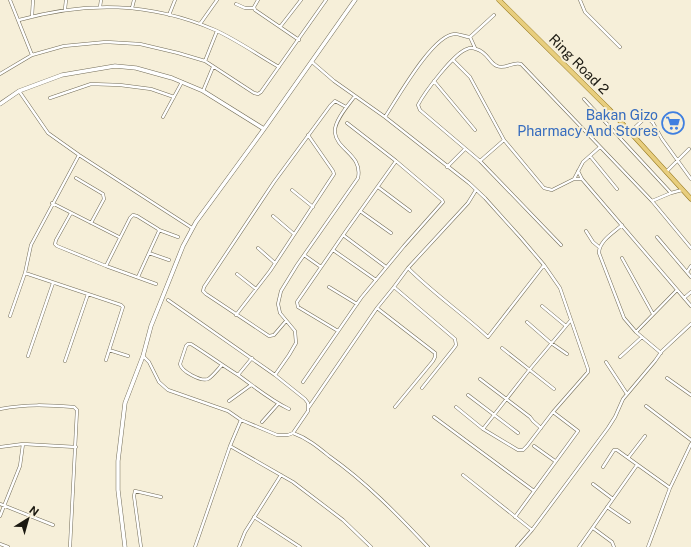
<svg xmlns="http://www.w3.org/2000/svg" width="691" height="547" viewBox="0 0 691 547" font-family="'Public Sans',sans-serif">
  <rect width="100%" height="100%" fill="#f6efd9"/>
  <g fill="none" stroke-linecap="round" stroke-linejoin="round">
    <!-- minor casing -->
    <g stroke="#736d59" stroke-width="3.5">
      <path id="minor" d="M10,0l22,55
        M258,0l-4,7 1,3 44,30
        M580,0l5,12 35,35
        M236,4l9,4h9
        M100,7l1,-7
        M132,8l2,-8
        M65,9l1,-9
        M169,15l6,-15
        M32,17l1,-17
        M19,20c68,-19 131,-18 196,10 22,10 43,25 64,37
        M200,24l17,-24
        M280,27l21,-27
        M470,37l5,11
        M453,60l17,17 34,63 40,48 8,2 22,-11h8
        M205,61l12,-30
        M312,62l22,19 51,36 84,66 16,15 36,40 23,27 16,23 28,81v3l-35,40 -26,34 -4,4h-5l-35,-21 -27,-22
        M0,74l32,-19 32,-9 42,-4 34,2 38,9 27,8 49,32 4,1 3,-2 65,-92
        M434,81l41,49
        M19,91l29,42 31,22 113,73
        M203,91l10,-24
        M50,98l41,-14 29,1 31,4 23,8
        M584,99l87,94
        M163,117l19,-35
        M385,117c12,-18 48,-83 70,-83 5,0 10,3 15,3l24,-22
        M630,132l13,-12 6,-1 4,4 9,16 29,40
        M590,156l27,33
        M480,161l24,-21
        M447,167l18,-18
        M578,171l4,8 109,127
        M666,172l23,-23
        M76,178l27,16 1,5 -13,24
        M574,179l9,-17 17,-15
        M378,187l32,24
        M292,190l21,17
        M652,201l19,-8 11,-3
        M52,203l67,34
        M360,211l31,22
        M71,213l-15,27 -1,4 2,2 49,20 50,18
        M273,216l21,18
        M622,225c-9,8 -23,16 -23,28l25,65 12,14 25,21
        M159,230l19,7
        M586,231l7,11 6,5
        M343,235l43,32
        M657,237l34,40
        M561,245l-81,-84 -60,-51 -2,-5c6,-12 36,-52 49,-56 2,-1 6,-1 9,0 12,3 13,14 21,17 8,4 16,-5 24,-2l131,137 39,47
        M258,248l17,15
        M333,250l43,30
        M149,253l20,7
        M304,255l17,12
        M622,258l31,56
        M106,266l24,-48 3,-3 4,1 21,13 1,2 -21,46
        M408,268c25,25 54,45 80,69l56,-72
        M687,272l4,-6
        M25,273l96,32 2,2 -1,3 -16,50
        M237,274l19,15
        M329,287l28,17
        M394,287l61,52 1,6 -2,3 -32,40
        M684,298l7,-6
        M168,300l107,75 30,24 3,4v8l-15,22
        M542,306l24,20
        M377,308l58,45v4l-2,4 -38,46
        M236,315l34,-44 64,-97 -1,-3 -25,-36
        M10,316l15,-43 6,-28 48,-90
        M286,321l-12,14 -5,1 -63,-42 -3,-3 1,-4 70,-105 56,-76 5,-5 11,6
        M527,322l24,21 16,11
        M338,331l-40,-24 -1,-5 49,-71 50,-70
        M636,332l41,-42
        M502,348l52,41
        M109,350l19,6
        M28,356l25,-73
        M143,356l6,6 10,20 9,8 60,21 13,9 36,15h11l5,-2c14,5 25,14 36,23 37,26 68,58 99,91
        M620,357l22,-20
        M65,361l23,-67
        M606,362l21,32
        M222,365c-4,4 -9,11 -14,14 -7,3 -27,-8 -28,-15l6,-18 2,-2h3c16,10 31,21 47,31 17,12 32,25 51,34
        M238,375l14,-17
        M275,375l14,-20 7,-12 -1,-12 -15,-18 -2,-9 3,-13 16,-26 61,-87c5,-23 -21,-28 -23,-45 -2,-11 14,-29 20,-37
        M667,378l24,17
        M480,379l50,38 3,4 8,7
        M303,382l58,-84 43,-52 39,-44 -1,-2 -46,-39 -49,-38
        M468,395l50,38
        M229,401l22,-16
        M646,406l45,34
        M309,407l68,-99 17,-21 14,-19 60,-65 8,-13
        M0,409c28,-5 46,-4 74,-2l3,3 -7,137
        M434,417l100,74
        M262,422l16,-18
        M483,429l47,-60 41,-49
        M230,446l63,36 50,38 28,27
        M534,446l21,15
        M0,447l23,-3 53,3
        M628,458l17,-22
        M603,467l11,-17h3l53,38
        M463,475l69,55
        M593,484l20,15
        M0,504l53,21
        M607,507l22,15
        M0,516l20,-50 3,-22
        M254,517l46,30
        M515,517l63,-86 -25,-19
        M593,528l19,14 2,5
        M0,544l8,3
        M141,547l-7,-51 1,-5 26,6
        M195,547l35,-101 11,-26
        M239,547l6,-15 36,-57
        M517,547l15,-17 76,-102 7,-11 8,-18 32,-38 7,-10 29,-27
        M579,547l58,-82
        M648,547l22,-59 21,-44"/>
    </g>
    <!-- tertiary casing -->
    <g stroke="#736d59" stroke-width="4.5">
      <path id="tertiary" d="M0,104l19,-13 43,-16 53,-9 21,2 36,10 31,13 61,38
        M125,547l-7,-57v-29l7,-58 18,-47 8,-30 32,-80 13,-24 68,-93 91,-129"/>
    </g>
    <!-- primary casing -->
    <g stroke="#967920" stroke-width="5">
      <path id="primary" d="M499,0l110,109 82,90"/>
    </g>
    <!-- minor -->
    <use href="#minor" stroke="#fff" stroke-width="2.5"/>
    <!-- tertiary -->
    <use href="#tertiary" stroke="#fff" stroke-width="3.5"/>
    <!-- primary -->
    <use href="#primary" stroke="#e8ce7e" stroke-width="4"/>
  </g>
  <!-- icons -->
  <defs>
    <g id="supermarket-ring" transform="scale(1.15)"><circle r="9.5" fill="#f6efd9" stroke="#3f7fe0" stroke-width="1.5"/><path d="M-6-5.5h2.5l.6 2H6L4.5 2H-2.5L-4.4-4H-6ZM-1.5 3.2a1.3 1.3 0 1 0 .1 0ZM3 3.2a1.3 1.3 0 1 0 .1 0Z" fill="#3f7fe0"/></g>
  </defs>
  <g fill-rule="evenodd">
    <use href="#supermarket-ring" x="673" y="123"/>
  </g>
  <g text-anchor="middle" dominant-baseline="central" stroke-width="4" stroke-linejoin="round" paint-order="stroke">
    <!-- street labels -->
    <g font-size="14" fill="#1b1911" stroke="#f6efd9">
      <text transform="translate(579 64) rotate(45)">Ring Road 2</text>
    </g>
    <!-- shop labels -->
    <g font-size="14" fill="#366cbe" stroke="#f6efd9" text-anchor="end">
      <text x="658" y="115">Bakan Gizo<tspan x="658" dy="16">Pharmacy And Stores</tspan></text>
    </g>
  </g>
  <!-- north arrow -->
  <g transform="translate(28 519) rotate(37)" stroke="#f6efd9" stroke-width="3" paint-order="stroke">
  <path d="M0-3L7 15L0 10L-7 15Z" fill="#1b1911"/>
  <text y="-6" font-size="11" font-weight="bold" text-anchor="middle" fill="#1b1911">N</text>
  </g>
</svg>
